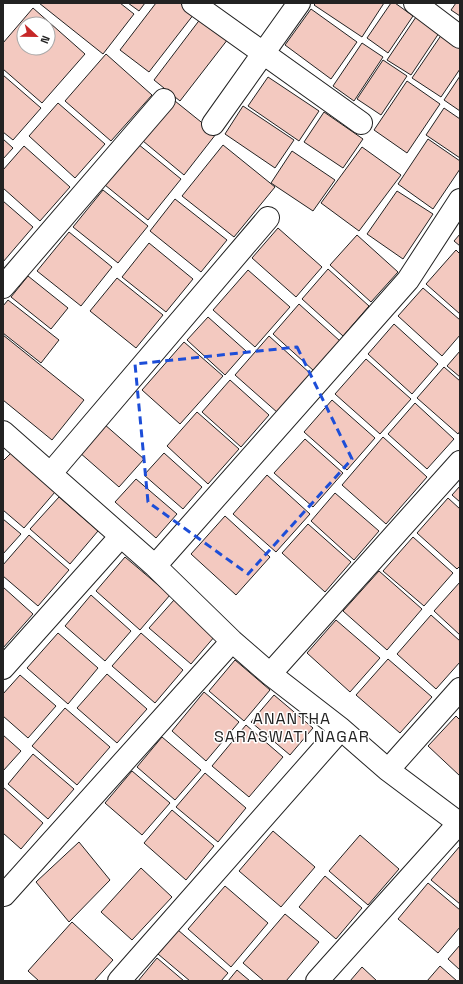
<svg xmlns="http://www.w3.org/2000/svg" width="463" height="984" viewBox="0 0 463 984" font-family="'Space Grotesk',sans-serif">
  <rect width="100%" height="100%" fill="#fff"/>
  <!-- building -->
  <path fill="#f3c9c0" stroke="#222" fill-rule="evenodd" d="M39,3h81l14,11 -31,40z
    M128,3h17l-6,8z
    M156,3h24l14,11 -45,58 -29,-22z
    M316,3h68l-22,34 -48,-32z
    M391,3h4l18,13 -25,37 -21,-15z
    M456,3h4v13l-9,-6z
    M33,8l52,46 -43,49 -39,-34v-26zM24,24h24v24h-24z
    M311,9l46,33 -26,37 -46,-34z
    M416,17l23,16 -28,42 -24,-15z
    M201,18l27,21 -48,62 -26,-21z
    M442,34l18,12v23l-19,28 -29,-19z
    M362,43l21,14 -29,44 -21,-15z
    M106,54l46,41 -41,46 -46,-40z
    M383,60l24,16 -26,39 -24,-16z
    M3,75l38,33 -28,32 -10,-8z
    M460,76v35l-16,-11z
    M268,77l51,34 -20,30 -51,-35z
    M407,81l33,23 -33,49 -33,-23z
    M175,101l41,33 -32,41 -41,-34z
    M58,103l47,41 -30,34 -46,-42z
    M243,106l51,34 -19,28 -50,-34z
    M444,108l16,11v39l-34,-23z
    M324,112l39,27 -20,29 -39,-26z
    M3,139l10,9 -10,11z
    M428,139l32,22v8l-27,40 -35,-25z
    M138,144l43,35 -33,41 -43,-35z
    M223,145l52,42 -41,50 -52,-41z
    M24,146l46,41 -30,34 -37,-33v-18z
    M362,147l39,28 -42,56 -38,-28z
    M292,151l43,29 -22,31 -42,-28z
    M103,190l45,36 -30,37 -45,-36z
    M397,191l36,23 -30,45 -36,-25z
    M175,199l52,41 -26,32 -51,-41z
    M3,201l30,26 -30,35z
    M278,228l44,39 -26,30 -44,-39z
    M69,232l43,35 -31,39 -44,-35z
    M460,234v12l-6,-5z
    M357,235l41,37 -27,30 -41,-37z
    M149,243l44,36 -27,33 -44,-35z
    M456,250l4,4v60l-34,-30z
    M328,269l41,37 -26,30 -41,-37z
    M248,270l42,37 -35,40 -42,-37z
    M28,276l40,32 -17,21 -40,-32z
    M117,278l46,37 -27,33 -46,-37z
    M423,288l37,32v15l-18,21 -44,-40z
    M8,300l51,40 -18,23 -38,-30v-27z
    M299,304l41,37 -26,30 -41,-37z
    M208,317l38,34 -21,24 -38,-35z
    M394,324l44,40 -26,30 -44,-40z
    M3,335l81,65 -32,40 -49,-40z
    M269,336l43,39 -34,38 -43,-38z
    M184,342l39,34 -43,48 -38,-34z
    M460,351v26l-13,-11z
    M366,359l45,40 -31,35 -45,-40z
    M444,367l16,14v50l-2,3 -41,-36z
    M230,380l39,35 -28,32 -39,-35z
    M332,400l43,38 -28,32 -43,-38z
    M415,403l39,36 -27,30 -39,-35z
    M197,412l42,37 -31,35 -41,-38z
    M104,424l40,35 -25,28 -40,-35z
    M383,437l44,40 -41,47 -44,-39z
    M305,439l38,34 -30,34 -39,-34z
    M11,453l44,39 -31,36 -21,-18v-49z
    M164,453l38,34 -19,22 -39,-34z
    M267,475l43,39 -34,38 -43,-38z
    M136,479l41,35 -21,24 -41,-36z
    M460,486v16l-8,-7z
    M335,493l44,38 -25,29 -43,-39z
    M59,497l39,34 -28,33 -40,-35z
    M448,498l12,11v57l-3,3 -40,-36z
    M225,516l45,41 -34,38 -45,-41z
    M3,519l18,15 -18,20z
    M308,524l43,38 -26,30 -43,-39z
    M29,535l40,35 -31,36 -35,-30v-11z
    M413,537l40,36 -29,33 -41,-35z
    M125,557l45,38 -30,35 -44,-39z
    M379,571l43,38 -35,41 -44,-39z
    M460,582v53l-26,-24z
    M3,587l30,27 -30,34z
    M91,595l40,36 -26,30 -40,-35z
    M174,600l41,36 -24,28 -42,-36z
    M431,615l29,26v21l-24,27 -39,-35z
    M336,620l44,38 -30,34 -43,-39z
    M58,633l40,35 -30,36 -41,-36z
    M141,633l42,37 -28,33 -43,-37z
    M388,659l44,38 -32,36 -44,-38z
    M235,660l35,30 -26,31 -35,-30z
    M107,674l40,35 -30,34 -40,-35z
    M20,675l36,31 -28,32 -25,-22v-22z
    M204,692l35,30 -33,39 -34,-30z
    M274,695l39,33 -23,27 -39,-33z
    M65,708l45,39 -33,38 -45,-39z
    M456,716l4,4v56l-32,-30z
    M246,725l37,32 -34,40 -37,-31z
    M3,735l18,16 -18,20z
    M162,737l39,33 -26,30 -38,-33z
    M33,754l41,35 -26,30 -40,-35z
    M132,771l38,32 -28,32 -37,-32z
    M205,773l41,35 -28,34 -42,-35z
    M3,787l40,36 -22,26 -18,-16z
    M172,810l42,36 -28,34 -42,-37z
    M273,831l42,36 -34,40 -42,-36z
    M360,835l39,34 -31,36 -39,-34z
    M79,842l31,38 -41,42 -33,-40z
    M460,846v58l-29,-24z
    M141,868l31,29 -40,43 -31,-28z
    M325,876l37,32 -26,31 -37,-32z
    M428,883l32,27v17l-22,26 -40,-34z
    M225,886l43,37 -37,44 -43,-38z
    M285,914l34,28 -33,39h-22l-21,-18z
    M72,922l41,38 -19,21h-55l-11,-10z
    M178,930l50,43 -7,8h-31l-32,-27z
    M460,945v25l-12,-11z
    M157,958l27,23h-46z
    M440,966l17,15h-30z
    M362,967l15,14h-27z
    M237,970l13,11h-22z"/>
  <g fill="none" stroke-linecap="round" stroke-linejoin="round">
    <!-- street casing -->
    <g stroke="#222" stroke-width="24">
      <path id="street" d="M193,3l168,120
        M415,3l45,34
        M213,124l86,-121
        M3,287l161,-187
        M3,432l152,134 77,75 38,33 71,55 47,41 72,54
        M51,473l217,-255
        M155,566l253,-286 52,-80
        M3,668l118,-132
        M270,674l190,-212
        M388,770l72,-81
        M4,895l228,-254
        M119,981l222,-252
        M317,981l142,-158"/>
    </g>
    <!-- street -->
    <use href="#street" stroke="#fff" stroke-width="22"/>
  </g>
  <!-- marked area -->
  <path fill="none" stroke="#1d4ed8" stroke-width="3" stroke-dasharray="8 5" stroke-linejoin="round" d="M297,347l55,112 -104,115 -100,-72 -13,-138z"/>
  <g text-anchor="middle" dominant-baseline="central" stroke-width="3" stroke-linejoin="round" paint-order="stroke">
    <!-- neighbourhood labels -->
    <g font-size="16" letter-spacing="1" fill="#222" stroke="#fff">
      <text x="292" y="718">ANANTHA<tspan x="292" dy="18">SARASWATI NAGAR</tspan></text>
    </g>
  </g>
  <!-- border -->
  <rect width="463" height="984" fill="none" stroke="#222222" stroke-width="8"/>
  <!-- north arrow -->
  <g transform="translate(36 36) rotate(112)"><circle r="19" fill="#ffffff" stroke="#a7a7a7"/>
  <path d="M0-3L7 15L0 10L-7 15Z" fill="#c62828"/>
  <text y="-6" font-size="11" font-weight="bold" text-anchor="middle" fill="#222222">N</text>
  </g>
</svg>
